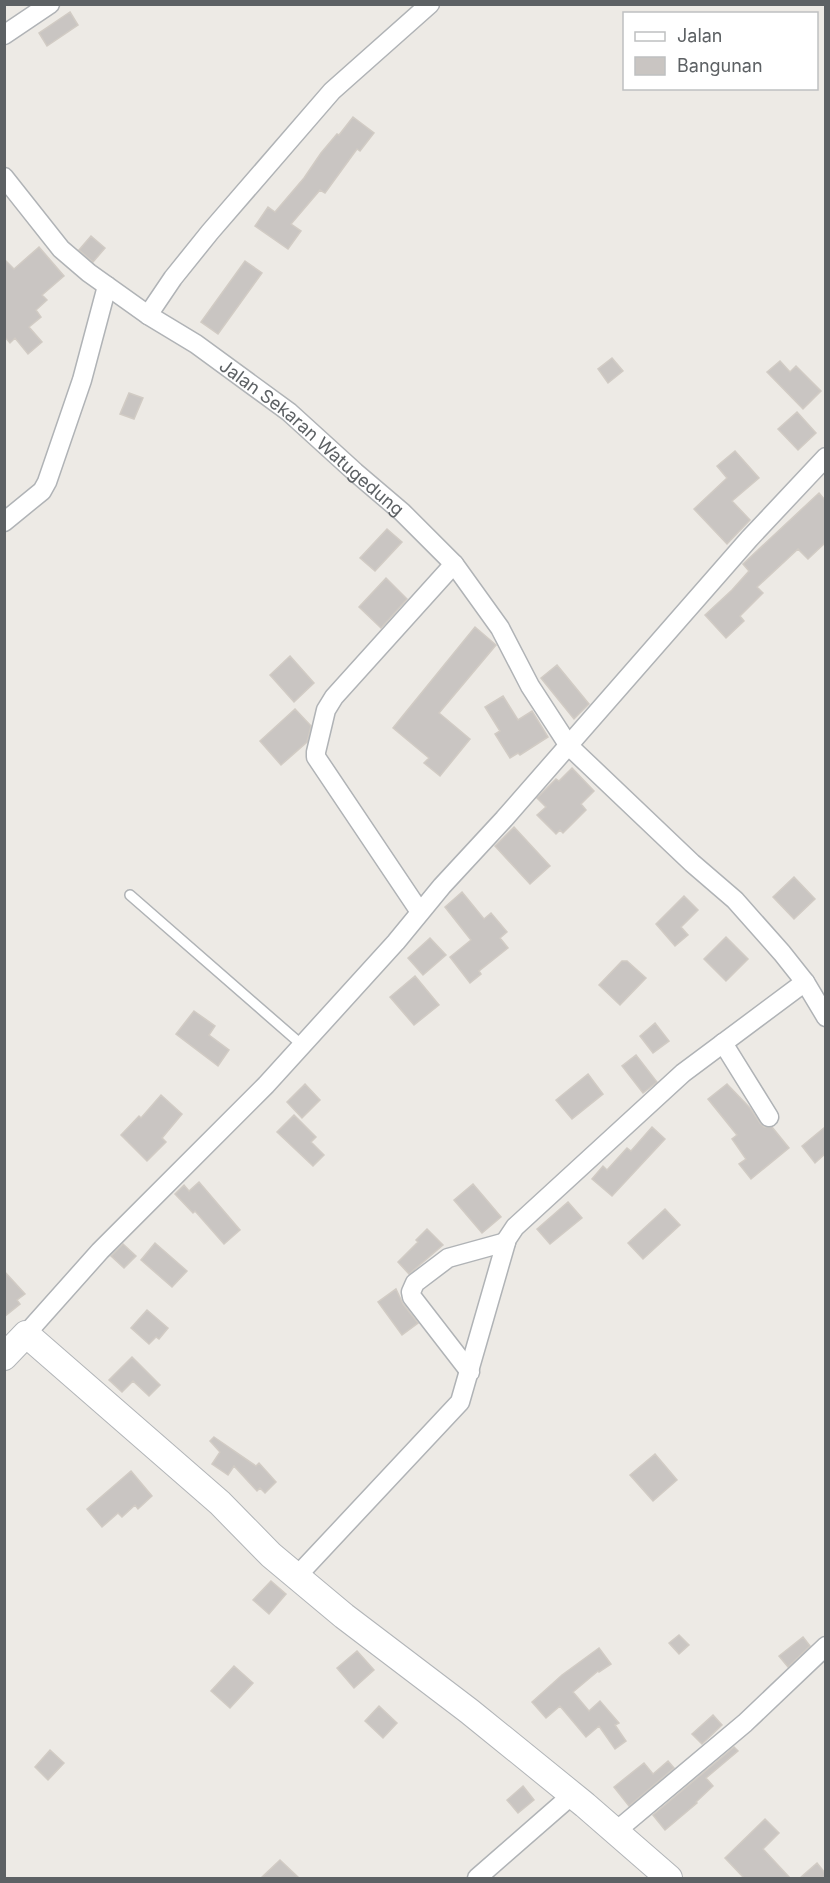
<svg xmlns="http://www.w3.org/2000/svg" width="830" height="1883" viewBox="0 0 830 1883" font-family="Inter,sans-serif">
  <rect width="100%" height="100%" fill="#edeae5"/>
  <!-- building -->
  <path fill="#c9c5c2" stroke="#d1cbc4" stroke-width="1.5" d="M70,12l8,13 -31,21 -8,-13z
    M353,117l21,16 -14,18 -3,-2 -32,44 -5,-3 -29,34 10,7 -13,18 -33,-23 13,-19 7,5 29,-34 17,-25 16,-19 2,1z
    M91,236l14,12 -12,14 -14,-12z
    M39,247l25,29 -22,19 5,5 -11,10 5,7 -12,10 13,15 -14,12 -13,-16 -5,5 -6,-7v-77l10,10z
    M245,261l17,12 -44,61 -17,-12z
    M612,358l11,13 -15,12 -10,-14z
    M780,361l10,11 6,-6 25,25 -18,18 -36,-37z
    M129,393l14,5 -9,21 -14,-5z
    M797,412l19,21 -18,17 -20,-21z
    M735,451l24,27 -27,23 18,19 -23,24 -33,-35 33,-31 -10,-12z
    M819,493l6,7v43l-17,16 -10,-10 -41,38 6,6 -23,23 4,5 -18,17 -21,-23 27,-25 17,-19 -6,-7z
    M387,529l15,13 -27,29 -15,-13z
    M386,578l21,21 -26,29 -22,-21z
    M475,627l21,18 -57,68 31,26 -30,37 -16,-13 5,-5 -36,-30z
    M290,656l24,27 -20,19 -24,-27z
    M557,665l32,39 -15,15 -33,-41z
    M503,696l15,24 14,-9 16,26 -28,18 -2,-2 -8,5 -15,-24 5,-3 -15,-24z
    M295,709l16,17 -4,16 -26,23 -21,-24z
    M572,768l22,23 -13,13 5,6 -23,23 -3,-3 -4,4 -19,-19 9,-8 -9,-9 19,-19 3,2z
    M514,827l36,39 -20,18 -35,-38z
    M794,877l21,22 -21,20 -21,-22z
    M462,892l22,27 7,-6 16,19 -7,6 8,10 -29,23 2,3 -11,9 -20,-26 21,-17 -26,-33z
    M684,896l14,14 -17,17 7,8 -13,11 -19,-22z
    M726,937l22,22 -22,22 -22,-22z
    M430,938l16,17 -23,20 -15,-17z
    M622,961h5l19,17 -26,27 -21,-20z
    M415,976l24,29 -25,20 -24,-28z
    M194,1011l21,15 -6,9 20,15 -11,16 -42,-32z
    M655,1023l14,18 -16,12 -13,-17z
    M636,1055l21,27 -14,11 -21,-27z
    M588,1074l15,20 -31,25 -16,-19z
    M305,1084l15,16 -18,18 -15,-16z
    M727,1084l23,24 10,15 4,4h8l17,21 -38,31 -12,-15 7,-5 -14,-20 5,-4 -29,-36z
    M161,1095l21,19 -20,24 4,4 -19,19 -26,-26 18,-19 2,2z
    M294,1115l22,22 -5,5 13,13 -11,11 -36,-34z
    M652,1127l13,12 -53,57 -20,-17 11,-13 4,4 20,-22 4,3z
    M825,1127v27l-10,9 -13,-17z
    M199,1182l41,48 -16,14 -29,-33 -2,2 -18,-19 9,-9 5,6z
    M473,1184l28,33 -19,16 -28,-33z
    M568,1202l14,16 -32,26 -13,-15z
    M665,1209l15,16 -37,34 -15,-16z
    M427,1229l16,16 -34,29 -11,-12 20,-20 -2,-2z
    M155,1243l32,28 -15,16 -31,-27z
    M123,1244l13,12 -12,12 -13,-12z
    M4,1271l21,23 -8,6 3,4 -16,13z
    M396,1289l7,15 15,19 -16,12 -24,-33z
    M147,1310l21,18 -9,11 -3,-2 -7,7 -18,-16z
    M132,1357l28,28 -11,11 -16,-15 -11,11 -13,-12z
    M214,1437l42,29 3,-3 17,19 -11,11 -5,-5 -3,3 -23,-25 -6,9 -16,-11 8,-12 -10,-11z
    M655,1454l22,26 -24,21 -23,-26z
    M131,1471l21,25 -14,13 -3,-4 -13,12 -4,-4 -16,14 -15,-18z
    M271,1581l15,13 -17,20 -16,-14z
    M679,1635l10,10 -10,9 -10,-11z
    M803,1637l7,9 -22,21 -9,-11z
    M599,1648l12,16 -12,8 -1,-1 -25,21 16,19 11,-10 19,22 -4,2 11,16 -11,8 -16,-23 -13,11 -26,-31 -14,12 -14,-16 30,-27z
    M357,1651l17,19 -20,18 -17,-20z
    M234,1666l19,17 -23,25 -19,-17z
    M379,1706l18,17 -14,15 -18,-17z
    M713,1715l9,10 -20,19 -10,-10z
    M734,1747l4,4 -32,27 7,8 -17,16 1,1 -32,27 -12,-15z
    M50,1750l14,13 -16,17 -13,-13z
    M668,1761l6,7 -45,38 -15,-19 30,-24 9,11z
    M523,1786l11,14 -16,13 -11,-13z
    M765,1819l14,14 -16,16 27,29h-46l-19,-20z
    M280,1860l19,18h-38z
    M817,1863l8,10v5h-25z"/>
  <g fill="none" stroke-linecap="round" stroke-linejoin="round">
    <!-- lane casing -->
    <g stroke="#b0b3b6" stroke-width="12">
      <path id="lane" d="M130,895l172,150"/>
    </g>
    <!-- street casing -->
    <g stroke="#b0b3b6" stroke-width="21">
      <g id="street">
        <path d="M4,35l46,-31"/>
        <path id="s1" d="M4,177l57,72 28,24 59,42 48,29 93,68 66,60 47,40 52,52 46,64 30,58 39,60 123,117 43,37 47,53 23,29 21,35"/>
        <path d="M148,315l25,-37 37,-46 122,-141 98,-87"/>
        <path d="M4,522l38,-31 5,-9 35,-102 25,-94"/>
        <path d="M420,912l-104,-155v-5l10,-42 8,-13 120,-133"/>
        <path d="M723,1043l46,74"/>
        <path d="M26,1334l74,-83 166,-166 130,-143 46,-56 62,-67 245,-280 77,-82"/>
        <path d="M470,1372l-58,-75 -1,-5 4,-9 33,-25 58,-16"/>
        <path d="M297,1576l163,-174 47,-163 8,-12 168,-154 122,-91"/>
        <path d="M615,1832l130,-109 81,-77"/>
        <path d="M477,1878l95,-83"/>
      </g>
    </g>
    <!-- secondary casing -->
    <g stroke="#b2b5b8" stroke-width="28">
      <path id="secondary" d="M4,1357l22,-23 194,169 51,52 73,61 125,95 116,94 84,73"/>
    </g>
    <!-- lane -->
    <use href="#lane" stroke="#fff" stroke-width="9"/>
    <!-- street -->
    <use href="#street" stroke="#fff" stroke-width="18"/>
    <!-- secondary -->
    <use href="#secondary" stroke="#fff" stroke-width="26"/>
  </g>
  <g text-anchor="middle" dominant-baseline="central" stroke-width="6" stroke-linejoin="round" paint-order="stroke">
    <!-- street labels -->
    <g font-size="18" fill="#5d6164" stroke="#fff">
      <text stroke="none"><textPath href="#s1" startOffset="406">Jalan Sekaran Watugedung</textPath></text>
    </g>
  </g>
  <!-- border -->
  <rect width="830" height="1883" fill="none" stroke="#5d6164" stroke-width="12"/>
  <!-- legend -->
  <rect x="623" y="12" width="195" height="78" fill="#ffffff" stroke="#bec0c1" stroke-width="1.5"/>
  <rect x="635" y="32" width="30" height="9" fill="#ffffff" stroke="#bec0c1" stroke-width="1.5"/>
  <text x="677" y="42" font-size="18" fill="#5d6164">Jalan</text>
  <rect x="635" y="57" width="30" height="18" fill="#c9c5c2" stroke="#bec0c1" stroke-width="1.5"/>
  <text x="677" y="72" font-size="18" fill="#5d6164">Bangunan</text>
</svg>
